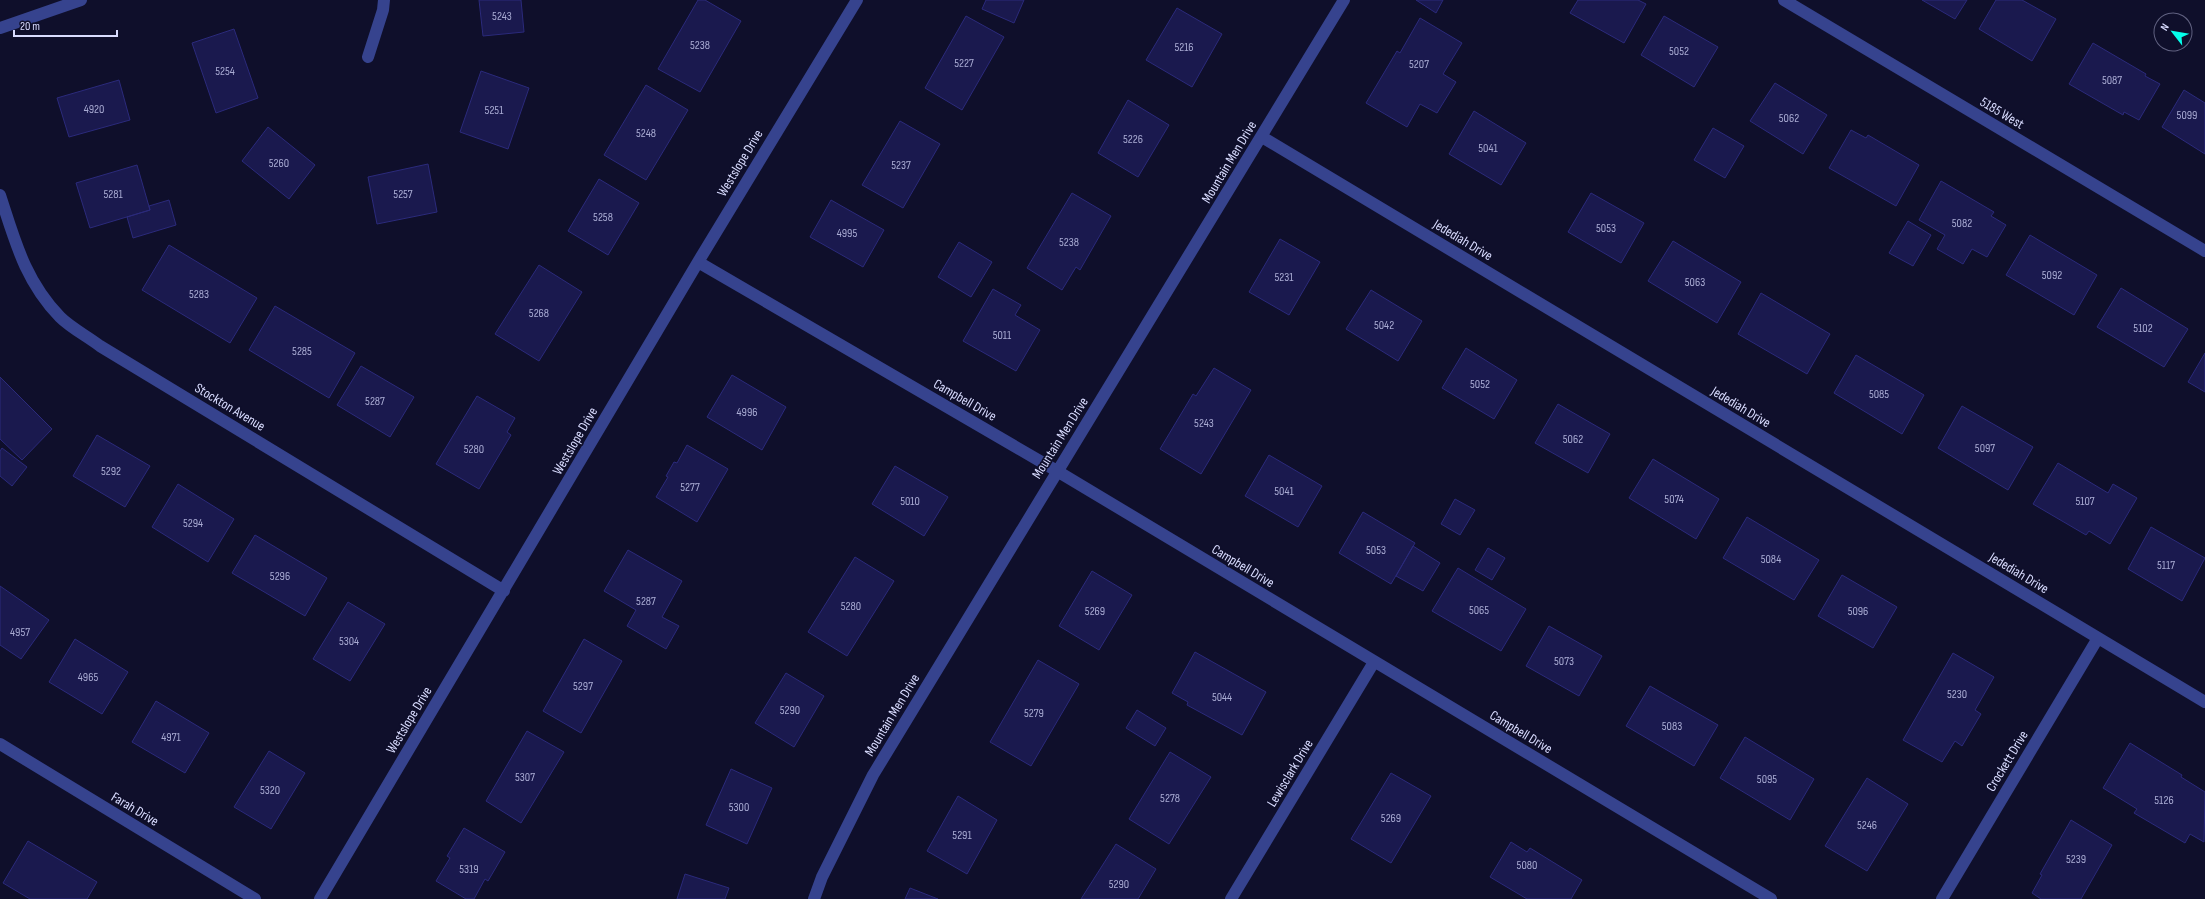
<svg xmlns="http://www.w3.org/2000/svg" width="2205" height="899" viewBox="0 0 2205 899" font-family="'Sofia Sans Condensed',sans-serif">
  <rect width="100%" height="100%" fill="#0f0f2b"/>
  <!-- building -->
  <path fill="#1a194e" stroke="#2b2a7b" d="M479,0h42l3,32 -41,4z
    M698,0h7l36,21 -41,71 -42,-23z
    M986,0h38l-10,23 -32,-14z
    M1416,0h27l-7,13z
    M1578,0h60l8,4 -22,39 -54,-30z
    M1922,0h45l-12,19z
    M1996,0h26l34,19 -24,42 -53,-32z
    M1177,8l45,26 -30,53 -46,-27z
    M966,16l38,21 -42,73 -37,-22z
    M1664,16l54,31 -24,40 -53,-32z
    M1420,18l42,25 -19,31 13,8 -19,31 -17,-9 -13,23 -41,-24 31,-52 3,2z
    M234,29l24,69 -42,15 -24,-70z
    M2093,43l53,31 -1,2 15,8 -21,36 -15,-8 -1,3 -54,-31z
    M481,71l48,17 -21,61 -48,-17z
    M119,80l11,40 -61,17 -12,-39z
    M1775,83l52,32 -24,39 -53,-33z
    M646,85l42,25 -42,70 -42,-25z
    M2184,90l21,13v51l-43,-27z
    M1128,100l41,25 -31,52 -40,-24z
    M1474,111l52,32 -25,42 -52,-31z
    M900,121l40,23 -37,64 -41,-23z
    M268,127l47,38 -26,34 -47,-38z
    M1713,128l31,18 -19,32 -31,-18z
    M1851,130l15,8 2,-3 51,30 -23,41 -67,-38z
    M428,164l9,48 -60,12 -9,-47z
    M137,165l13,45 -60,18 -14,-45z
    M599,179l40,24 -31,52 -40,-24z
    M1941,181l53,31 -3,4 15,9 -19,32 -15,-8 -9,15 -26,-15 8,-14 -26,-15z
    M1072,193l39,23 -31,54 -4,-3 -14,23 -35,-22z
    M1591,193l53,30 -23,40 -53,-31z
    M169,200l7,25 -43,13 -6,-21 23,-7 -1,-4z
    M831,200l53,30 -21,37 -53,-30z
    M1908,221l23,14 -18,31 -24,-13z
    M2030,235l67,40 -23,40 -68,-40z
    M1280,239l40,23 -31,53 -40,-23z
    M1673,241l68,41 -24,41 -69,-42z
    M959,242l33,20 -21,35 -33,-20z
    M169,245l88,53 -27,45 -88,-53z
    M539,265l43,27 -43,69 -44,-27z
    M2121,288l67,41 -24,38 -67,-40z
    M993,289l28,16 -6,10 25,15 -24,41 -53,-30z
    M1371,290l51,31 -24,40 -52,-32z
    M1761,293l69,41 -23,40 -69,-40z
    M275,306l80,47 -26,45 -80,-48z
    M1466,348l51,32 -23,39 -52,-31z
    M2205,353v39l-17,-10z
    M1856,355l68,40 -22,39 -68,-41z
    M361,366l53,31 -24,40 -53,-32z
    M1214,368l37,22 -50,84 -41,-25 33,-55 3,2z
    M732,375l54,32 -24,43 -55,-33z
    M0,377l52,52 -30,31 -22,-21z
    M477,396l38,22 -8,14 4,3 -32,54 -43,-25z
    M1558,404l52,30 -22,39 -53,-30z
    M1962,406l71,41 -25,43 -70,-42z
    M97,435l53,31 -25,41 -52,-31z
    M687,445l41,24 -31,53 -41,-25 12,-20 -2,-1 8,-14 3,1z
    M2,448l25,19 -15,19 -12,-10v-25z
    M1269,455l53,31 -24,41 -53,-31z
    M1653,459l66,40 -23,40 -67,-41z
    M2058,463l50,30 5,-9 24,14 -27,46 -21,-13 -3,4 -53,-31z
    M895,466l53,31 -24,39 -52,-32z
    M178,484l56,35 -26,43 -56,-35z
    M1455,499l20,11 -15,25 -19,-11z
    M1363,512l52,31 -24,41 -52,-31z
    M1747,517l72,43 -25,40 -71,-42z
    M2151,527l54,31 -23,43 -54,-32z
    M255,535l72,43 -22,38 -73,-43z
    M1413,546l27,17 -17,28 -27,-15z
    M1488,548l17,10 -13,22 -17,-10z
    M628,550l54,31 -20,36 17,9 -13,23 -39,-23 9,-16 -32,-19z
    M855,557l39,24 -47,75 -39,-24z
    M1458,568l68,41 -25,42 -69,-40z
    M1092,571l40,24 -33,55 -40,-24z
    M1842,575l55,32 -24,41 -55,-32z
    M0,586l49,34 -28,39 -21,-14z
    M348,602l37,22 -35,57 -37,-22z
    M1549,626l53,30 -23,40 -53,-30z
    M75,639l53,33 -26,42 -53,-32z
    M584,639l38,22 -41,72 -38,-22z
    M1195,652l71,40 -24,43 -55,-30 1,-3 -16,-9z
    M1953,653l41,24 -19,33 6,4 -19,32 -7,-5 -13,21 -39,-22z
    M1038,660l41,24 -48,82 -41,-24z
    M786,673l38,23 -30,51 -39,-24z
    M1650,686l68,39 -24,41 -68,-40z
    M156,701l53,32 -24,40 -53,-31z
    M1137,710l29,18 -11,18 -29,-18z
    M527,731l37,21 -43,71 -35,-22z
    M1745,737l69,42 -24,41 -70,-42z
    M2130,743l52,32 -1,2 24,15 -1,50 -14,-8 -5,9 -51,-30 3,-4 -34,-21z
    M269,751l36,22 -34,56 -37,-22z
    M1170,752l41,25 -42,67 -40,-25z
    M731,769l41,19 -25,56 -41,-19z
    M1391,773l40,23 -40,67 -40,-24z
    M1867,778l41,26 -41,67 -42,-25z
    M958,796l39,24 -30,54 -40,-23z
    M2071,820l41,25 -31,54h-40l-9,-6 10,-18 -2,-1z
    M464,828l41,24 -17,29 -3,-2 -11,20h-8l-30,-18 14,-23 -3,-2z
    M28,841l69,41 -10,17h-57l-27,-16z
    M1511,842l16,10 3,-4 52,32 -11,19h-44l-37,-22z
    M1116,844l40,25 -18,30h-57z
    M685,874l44,14 -4,11h-48z
    M910,888l28,11h-33z"/>
  <g fill="none" stroke-linecap="round" stroke-linejoin="round">
    <!-- minor -->
    <path stroke="#36438e" stroke-width="12" d="M1784,0l421,251
      M0,28l81,-28
      M368,57l15,-47 1,-10
      M1262,137l943,565
      M0,195c15,46 25,86 60,122 11,11 27,19 40,29l404,245
      M698,262l359,209 714,428
      M0,744l255,155
      M320,899l378,-637 159,-262
      M814,899l8,-22 51,-102 471,-775
      M1231,899l143,-237
      M1942,899l156,-261"/>
  </g>
  <g text-anchor="middle" dominant-baseline="central" stroke-width="3.5" stroke-linejoin="round" paint-order="stroke">
    <!-- number labels -->
    <g font-size="12" fill="#a9abd3">
      <text x="502" y="16">5243</text>
      <text x="700" y="45">5238</text>
      <text x="1184" y="47">5216</text>
      <text x="1679" y="51">5052</text>
      <text x="964" y="63">5227</text>
      <text x="1419" y="64">5207</text>
      <text x="225" y="71">5254</text>
      <text x="2112" y="80">5087</text>
      <text x="94" y="109">4920</text>
      <text x="494" y="110">5251</text>
      <text x="2187" y="115">5099</text>
      <text x="1789" y="118">5062</text>
      <text x="646" y="133">5248</text>
      <text x="1133" y="139">5226</text>
      <text x="1488" y="148">5041</text>
      <text x="279" y="163">5260</text>
      <text x="901" y="165">5237</text>
      <text x="113" y="194">5281</text>
      <text x="403" y="194">5257</text>
      <text x="603" y="217">5258</text>
      <text x="1962" y="223">5082</text>
      <text x="1606" y="228">5053</text>
      <text x="847" y="233">4995</text>
      <text x="1069" y="242">5238</text>
      <text x="2052" y="275">5092</text>
      <text x="1284" y="277">5231</text>
      <text x="1695" y="282">5063</text>
      <text x="199" y="294">5283</text>
      <text x="539" y="313">5268</text>
      <text x="1384" y="325">5042</text>
      <text x="2143" y="328">5102</text>
      <text x="1002" y="335">5011</text>
      <text x="302" y="351">5285</text>
      <text x="1480" y="384">5052</text>
      <text x="1879" y="394">5085</text>
      <text x="375" y="401">5287</text>
      <text x="747" y="412">4996</text>
      <text x="1204" y="423">5243</text>
      <text x="1573" y="439">5062</text>
      <text x="1985" y="448">5097</text>
      <text x="474" y="449">5280</text>
      <text x="111" y="471">5292</text>
      <text x="690" y="487">5277</text>
      <text x="1284" y="491">5041</text>
      <text x="1674" y="499">5074</text>
      <text x="910" y="501">5010</text>
      <text x="2085" y="501">5107</text>
      <text x="193" y="523">5294</text>
      <text x="1376" y="550">5053</text>
      <text x="1771" y="559">5084</text>
      <text x="2166" y="565">5117</text>
      <text x="280" y="576">5296</text>
      <text x="646" y="601">5287</text>
      <text x="851" y="606">5280</text>
      <text x="1479" y="610">5065</text>
      <text x="1095" y="611">5269</text>
      <text x="1858" y="611">5096</text>
      <text x="20" y="632">4957</text>
      <text x="349" y="641">5304</text>
      <text x="1564" y="661">5073</text>
      <text x="88" y="677">4965</text>
      <text x="583" y="686">5297</text>
      <text x="1957" y="694">5230</text>
      <text x="1222" y="697">5044</text>
      <text x="790" y="710">5290</text>
      <text x="1034" y="713">5279</text>
      <text x="1672" y="726">5083</text>
      <text x="171" y="737">4971</text>
      <text x="525" y="777">5307</text>
      <text x="1767" y="779">5095</text>
      <text x="270" y="790">5320</text>
      <text x="1170" y="798">5278</text>
      <text x="2164" y="800">5126</text>
      <text x="739" y="807">5300</text>
      <text x="1391" y="818">5269</text>
      <text x="1867" y="825">5246</text>
      <text x="962" y="835">5291</text>
      <text x="2076" y="859">5239</text>
      <text x="1527" y="865">5080</text>
      <text x="469" y="869">5319</text>
      <text x="1119" y="884">5290</text>
    </g>
    <!-- street labels -->
    <g font-size="14" fill="#d9dcff" stroke="#0f0f2b">
      <text transform="translate(2002 113) rotate(31)">5185 West</text>
      <text transform="translate(1229 162) rotate(-59)">Mountain Men Drive</text>
      <text transform="translate(740 163) rotate(-59)">Westslope Drive</text>
      <text transform="translate(1463 240) rotate(31)">Jedediah Drive</text>
      <text transform="translate(965 400) rotate(30)">Campbell Drive</text>
      <text transform="translate(230 407) rotate(31)">Stockton Avenue</text>
      <text transform="translate(1741 407) rotate(31)">Jedediah Drive</text>
      <text transform="translate(1060 438) rotate(-58)">Mountain Men Drive</text>
      <text transform="translate(575 441) rotate(-60)">Westslope Drive</text>
      <text transform="translate(1243 566) rotate(31)">Campbell Drive</text>
      <text transform="translate(2019 573) rotate(31)">Jedediah Drive</text>
      <text transform="translate(892 715) rotate(-59)">Mountain Men Drive</text>
      <text transform="translate(409 720) rotate(-59)">Westslope Drive</text>
      <text transform="translate(1521 732) rotate(31)">Campbell Drive</text>
      <text transform="translate(2007 761) rotate(-59)">Crockett Drive</text>
      <text transform="translate(1290 773) rotate(-59)">Lewisclark Drive</text>
      <text transform="translate(135 809) rotate(31)">Farah Drive</text>
    </g>
  </g>
  <!-- north arrow -->
  <g transform="translate(2173 32) rotate(301)"><circle r="19" fill="#0f0f2b" stroke="#606180"/>
  <path d="M0-3L7 15L0 10L-7 15Z" fill="#05ffeb"/>
  <text y="-6" font-size="11" font-weight="bold" text-anchor="middle" fill="#d9dcff">N</text>
  </g>
  <!-- scale -->
  <path d="M14 30v6h103v-6" fill="none" stroke="#d9dcff" stroke-width="2"/>
  <text x="20" y="30" font-size="12" fill="#d9dcff" stroke="#0f0f2b" stroke-width="3" paint-order="stroke">20 m</text>
</svg>
